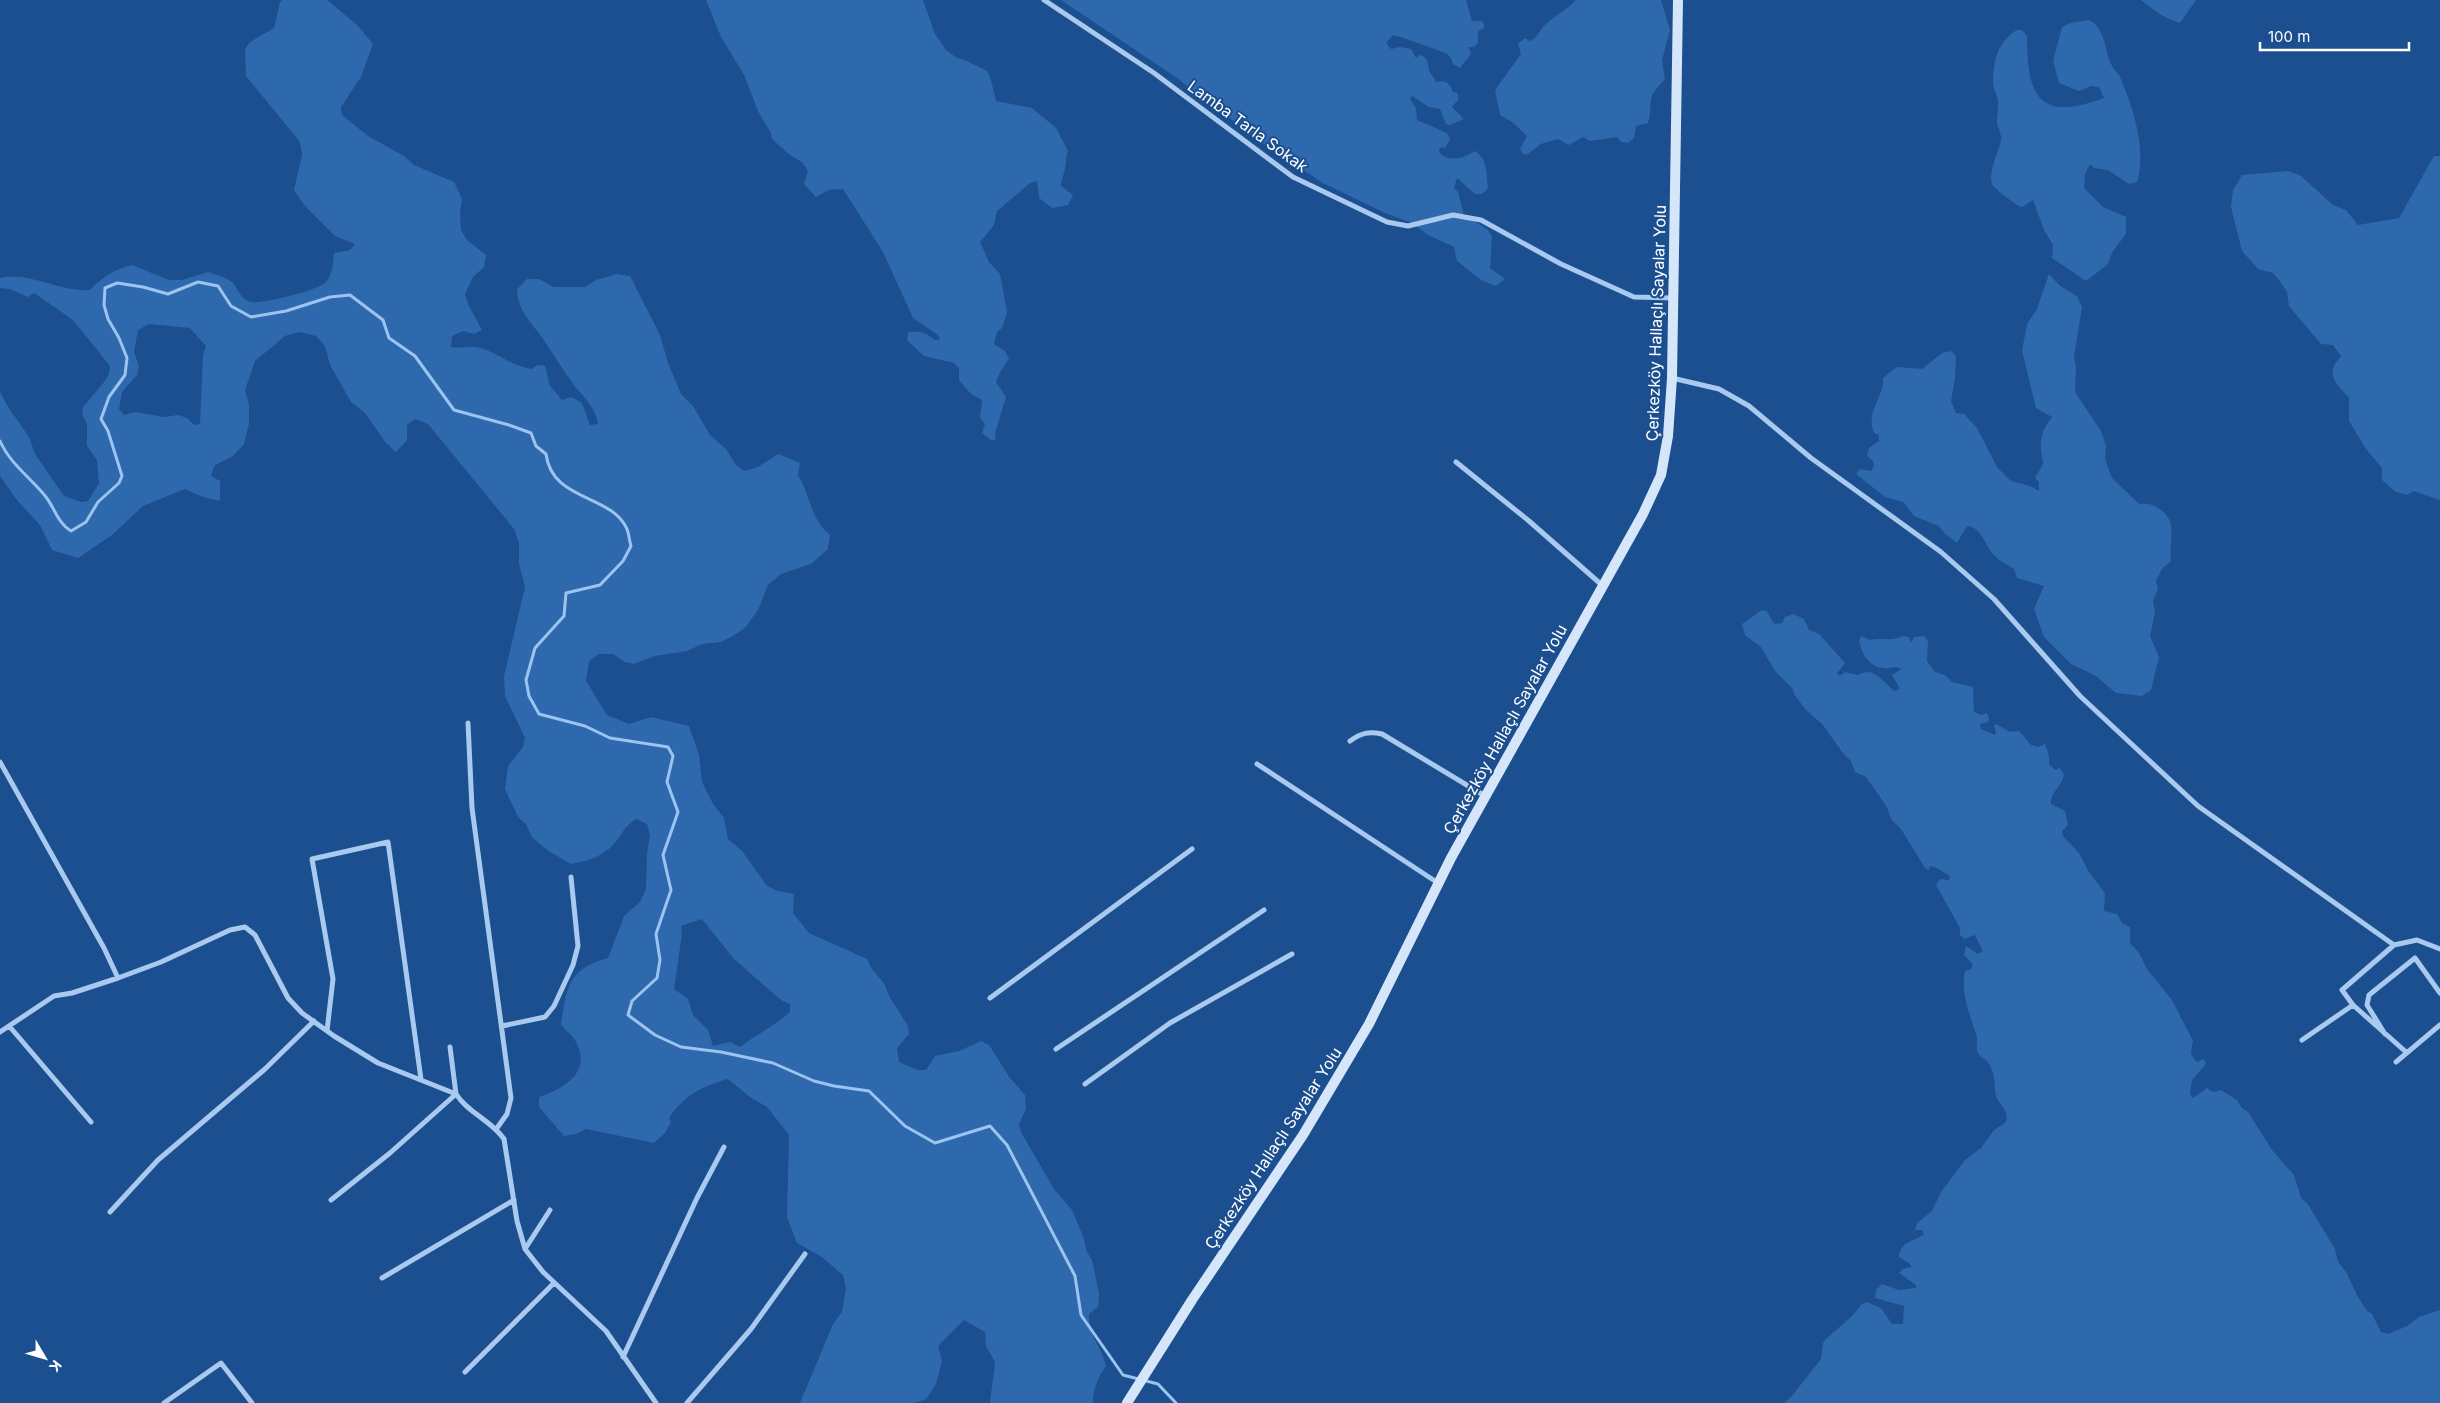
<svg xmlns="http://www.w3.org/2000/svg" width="2440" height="1403" viewBox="0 0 2440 1403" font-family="Inter,sans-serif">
  <rect width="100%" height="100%" fill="#1b4f8f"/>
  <!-- green -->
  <path fill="#2e69ad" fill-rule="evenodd" d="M282,0h45l30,25 16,19 -12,33 -20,30 1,8 26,21 36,20 10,9 40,17 8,17 -2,13 1,18 6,10 19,15 -2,12 -11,10 -8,17 4,12 13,24 -8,4 -11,-3 -11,5 -1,11c11,2 16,-1 24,0 16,1 35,19 57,22l5,-4 8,1 5,20 12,14 9,-3 11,6 8,22 8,-1c-3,-18 -14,-26 -24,-39 -12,-16 -22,-33 -33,-49 -12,-16 -23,-26 -24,-47l10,-10h12l15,8h31l11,-7 21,-6 13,2 30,59 8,28 13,31 12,12 17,29 16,14 10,16 9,6 13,-4 20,-13 22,9 -2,12c13,22 12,43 32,60l-2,14 -17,15 -30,10 -13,11 -10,25 -13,18 -12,8 -12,6 -19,2 -15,7 -32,5 -21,8 -9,-2 -12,-8h-14l-10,7 -3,20 21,34 22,9 22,-7 38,9 10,29 3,27 11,22 11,14 4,21 14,12 25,35 11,5 16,3 -1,19 16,20 58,26 5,10 13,16 4,11 19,30 1,8 -12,14 2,14 19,8h8l9,-14 24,-5 22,-10 8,4 21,33 15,17 1,14 -7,15 2,8 33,57 18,21 11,26 4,16 5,8 7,33 -1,14 -9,7c-1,23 12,30 17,52 -8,12 -13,22 -13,37h-103l5,-41 -9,-16 -1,-14 -21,-12 -26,26 4,15 -6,23 -10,15 -11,4h-115l33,-79 9,-12 4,-23 -3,-14 -21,-18 -25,-14 -10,-26 2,-82 -22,-28 -17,-10 -22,-18c-25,7 -44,16 -59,39l2,4 -6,11 -11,10 -68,-14 -10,5 -12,2 -25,-29v-10c26,-9 53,-25 37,-55 -3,-7 -11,-11 -15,-18 6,-36 6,-55 47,-66l16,-42 16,-14 6,-13 1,-36 3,-18 -3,-11 -11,-5c-11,6 -14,16 -23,26 -12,12 -25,16 -42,19l-24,-14 -15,-13 -6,-13 -8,-7 -13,-28 3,-23 15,-19 2,-9 -20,-42 -1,-20 21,-89 -6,-23v-21l-5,-14 -86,-105 -13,-5 -8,6v15l-11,12 -10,-9 -21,-30 -14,-11 -21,-37 -5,-19 -9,-10 -17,-4 -14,4 -30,25 -10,29 4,15v19l-5,20 -11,12 -18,9 -4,11 9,5v20l-17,-4 -18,-8 -42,17 -31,29 -34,23 -26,-8 -12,-25 -24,-26 -16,-23v-84l8,15 21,30 6,17 29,42 17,6 7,-1 11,-18 -2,-23 -10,-14v-22l-5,-10 1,-7 22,-26 4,-7 1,-8 -37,-46 -39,-27 -6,4 -18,-8 -10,-1v-10c30,-7 60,15 90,12 12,-13 25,-21 42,-25l37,15h13l26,-8c8,3 19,5 25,11 6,7 8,17 18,19 12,2 68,-12 75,-20 7,-8 7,-19 8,-29l16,-3 5,-6 -20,-8 -30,-30 -11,-16 8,-35 -2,-13 -54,-66 -1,-27 5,-7 24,-14 6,-26zM149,324l41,4 16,18 -3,9 -3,69 -6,1 -7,-7 -9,-3 -14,2 -29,-5 -11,3 -5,-6 3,-17 15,-17 2,-9 -5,-14 4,-22zM702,919l32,40 47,41 9,4v8c-14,13 -34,23 -50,35l-10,-5 -17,4 -5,-16 -15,-15 -5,-16 -14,-10 8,-55 -1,-8z
    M706,0h217l12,34 11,16 11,8 8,2 22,11 4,9 5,21 36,7 24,20 12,23c-3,6 -1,11 -3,18 -1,6 -4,10 -4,17l12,9 -5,10 -16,3 -13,-10 -2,-17 -7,2 -33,28 -3,14 -14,17 9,20 11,12 7,38 -5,16 -5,4 -3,12 11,7 4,8 -9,13 -4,10 10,15 -11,36 1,6 -4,2 -10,-8 3,-9 -5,-6 2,-18 -11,-6 -12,-14v-12l-5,-5 -30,-7 -17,-16 1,-8c11,-2 19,1 27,8h5l-2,-5 -25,-17 -30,-66 -40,-63 -14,1 -13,7 -12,-13 4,-13 -6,-9 -12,-7 -18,-16 -1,-6 -13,-22 -14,-36 -23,-38z
    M1061,0h405l6,21h10l2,3v4l-6,3v12l-4,4h-5l2,7 -11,14 -7,-4c-1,-4 -2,-7 -6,-10 -3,-2 -51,-19 -54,-19l-7,8 5,6 9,-2 11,2 5,9 4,-3c11,3 6,11 11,19 2,3 4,5 5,8 10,-2 13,0 17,10l5,1v7l-6,7 12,12 -14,6 -4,-1 -6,-15 -11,-2 -17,-11 -2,3 6,9 1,12 30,13 3,6 -5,9 -5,-1 -1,5c9,11 26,6 36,-1 13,8 11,23 13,37l-6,6h-7l-18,-16 -3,10 4,4 6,23 24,15 4,7 -2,31 15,11 -9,7 -15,-6 -24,-19 -3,-14 -26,-12 -16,-12 -27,-10 -62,-30 -74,-49 -36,-30 -9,-2 -24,-22z
    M1576,0h85l9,30 -8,30 3,19c-22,23 -10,20 -17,44l-12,3 -2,12 -6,5 -7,-1 -4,-5 -27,4 -7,-4 -14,8 -11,-6 -17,5 -13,10h-5l-3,-5 7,-13 -15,-14 -12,-7 -5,-25 26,-36 -3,-10 7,-6 5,3c8,-3 8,-9 14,-15 9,-10 22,-15 32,-26z
    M2141,0h55l-16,23c-17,-5 -26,-13 -39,-23z
    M2089,20c17,9 15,29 22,44 2,5 6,8 9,13 13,30 27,73 17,105l-8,2 -21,-14 -14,-2 -4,-4 -5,10 -1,14 19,19 23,10v17l-13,17 -6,14 -21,16 -34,-23 1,-13 -9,-15 -11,-30 -11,7c-5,-1 -28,-18 -30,-23 -4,-15 7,-30 9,-45 1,-5 -4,-12 -4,-18 0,-6 2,-13 1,-19 0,-7 -5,-12 -5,-19 0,-21 4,-41 24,-53h5l5,6c0,61 12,86 77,62l-5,-11 -8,-1 -12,5 -20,-8 -6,-22 9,-34 8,-4z
    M2434,156h6v344l-26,-9 -7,4 -11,-3 -14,-12v-12l-16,-19 -17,-28v-23c-7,-9 -21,-19 -15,-32 1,-4 5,-6 7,-10l-8,-11 -12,-1 -32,-38 -2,-14 -8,-12 -6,-7 -15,-4 -16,-18 -11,-44 2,-17 9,-15 47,-4 12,5 32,29 13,5 12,15 41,-7z
    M2049,274l11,12 17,10 5,11 -8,50 2,11 -1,24 26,39 5,15 -1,13 7,19 27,26c9,-1 14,0 22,6 18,13 7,32 10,51l-9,8 -6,12 2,8 -5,12 2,11 -5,24 9,21 -8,33 -9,6 -26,-3 -20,-17 -25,-12 -27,-27 -10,-28 10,-23 -27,-8 -3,-9c-7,-5 -14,-7 -20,-14 -10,-10 -11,-27 -27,-29l-10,17 -13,-10 -5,-7 -25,-10 -11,-14 -18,-5 -29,-23 4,-5 11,2 3,-5 -1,-5 -6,-5 2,-8 10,-7v-6l-5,-2c-9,-22 10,-34 9,-55l14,-11 25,2 20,-16 9,-2 5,5 -1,23 -4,22 5,12 8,1 13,14 20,39 14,14 19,5 9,5v-9l-4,-4 8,-14c-3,-21 -5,-29 9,-47l-16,-9 -14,-57 5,-27 10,-15z
    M1762,610l5,1 7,13 8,-1 3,-6 8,-3 11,5 5,11 10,4 26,29 -8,10 3,3 5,-4 13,3c17,-11 28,12 37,16l5,-2 -8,-14 9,-6c-7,-5 -11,1 -19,-1 -13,-2 -21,-15 -23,-28l3,-4 8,4c11,-3 23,2 32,-4l7,1 2,6 3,-6 10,-1 4,5 -1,20 8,11 10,3 7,7 21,5 1,25 7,3 6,-2 2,6 -1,3 -8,2 1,5 14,6 1,-4 -2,-5 2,-2 14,8 9,-1 12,14 7,2 7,-3 4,12v8l6,6 5,-2 4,7c-2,11 -15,19 -13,29l14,7 3,14 -6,6 1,5 16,17 10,19 16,21 -1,18 13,3 5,9 8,4v16l9,10 8,16 25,31 21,41c-2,10 -4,13 4,21l7,-3 2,5 -14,16 -2,14 3,4 14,-10 6,4 8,-2 16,10 5,8 6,4 24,38 22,25 7,23 6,5 28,46 3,13 8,10 12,25 9,14 5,3 9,18 7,2 19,-8 12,-9 21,-7v93h-656l7,-6 30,-38 2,-16 4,-5 24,-21 11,-13 5,-2 14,6 11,16h11l1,-18 -29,-8 1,-8 6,-6 17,6 17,-2v-3l-17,-12 4,-4 9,-2 -3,-4 -10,-6c1,-16 15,-15 25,-23l-2,-4h-7l2,-7 15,-12 9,-19 24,-32 16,-12 13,-18 12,-8c3,-12 -5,-15 -9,-24 -4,-11 0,-20 -8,-34 -3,-6 -11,-7 -12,-14 -1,-5 1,-11 -1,-16 -7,-23 -15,-38 -11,-63l6,-2 2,-5 -9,-9 2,-9 12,8 5,-3 -8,-16 -11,4 -4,-4v-7l-24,-43 4,-6 9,1 1,-4c-6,-3 -14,-10 -20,-10l-1,4 -4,-2 -24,-39 -10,-10 -4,-12 -21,-30 -11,-5 -4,-11 -9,-9 -19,-27 -18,-16 -11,-15 -1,-5 -18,-18 -14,-24 -16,-12 -3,-11z"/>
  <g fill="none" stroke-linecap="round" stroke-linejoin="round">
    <!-- stream -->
    <path stroke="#9cc4f0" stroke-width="3" d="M0,441c10,23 31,37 46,56 9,12 12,26 25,34l15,-9 12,-20 21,-19 3,-7 -14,-45 -7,-12 8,-22 16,-22 2,-17 -8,-20 -11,-19 -4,-14 1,-17 12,-5 26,4 25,7 30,-12 20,4 13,20 20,11 35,-6 44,-14 20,-2 33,25 6,18 26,18 39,54 55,15 22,8 5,13 10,8c6,47 63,40 80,73 3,5 3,13 5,19l-8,15 -23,24 -34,8 -2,23 -29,32 -9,32 3,16 10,18 46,12 25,12 58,9 5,9 -6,26 11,30 -15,43 8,35 -15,44 4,26 -3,18 -25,23 -4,14 27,20 26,12 40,5 52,11 41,18 20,5 35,5 36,35 30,17 55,-17 17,19 68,131 6,39 42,60 35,9 18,19"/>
    <!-- street -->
    <path stroke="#a9c9ee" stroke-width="5" d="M1044,0l110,73 139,104 94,45 21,4 45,-11 28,5 80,44 73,33 40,1
      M1672,378l47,11 30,17 62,52 130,94 53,47 86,97 118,110 196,139
      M1456,462l73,59 74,65
      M468,723l4,85 39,290 -4,16 -10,14
      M1350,741c11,-8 19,-10 32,-7l103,62
      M0,762l104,186 14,30
      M1257,764l181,119
      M990,998l202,-149
      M2353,1005l53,47
      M502,1026l43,-9 9,-11 19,-41 5,-19 -7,-69
      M10,1027l81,95
      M327,1031l6,-52 -21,-120 76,-17 33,237
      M0,1032l54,-36 18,-3 46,-15 43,-16 69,-32 15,-3 10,8 33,63 14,15 32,23 44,27 78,31c12,19 35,26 48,45l13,82 8,28 18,23 63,59 50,72
      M2385,1034l-18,-29 2,-10 46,-37 25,35
      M2302,1040l51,-35 -11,-15 52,-45 23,-5 23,9
      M1056,1049l208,-139
      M2396,1062l44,-37
      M1085,1084l85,-61 122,-69
      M331,1200l59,-47 66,-59 -6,-47
      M110,1212l48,-52 107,-91 49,-48
      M525,1249l25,-39
      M382,1278l132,-78
      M623,1357l74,-159 27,-51
      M465,1372l89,-89
      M164,1403l57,-40 31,40
      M687,1403l64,-74 54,-75"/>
    <!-- secondary -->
    <path stroke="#d6e6fa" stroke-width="10" d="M1127,1403l65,-103 111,-165 66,-111 82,-166 192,-344 18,-39 7,-39 4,-58 6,-378"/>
  </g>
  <g text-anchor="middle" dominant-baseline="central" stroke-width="4" stroke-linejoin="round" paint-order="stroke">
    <!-- street labels -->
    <g font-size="16" fill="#fff" stroke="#1b4f8f">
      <text transform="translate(1248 126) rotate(36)">Lamba Tarla Sokak</text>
      <text transform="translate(1656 323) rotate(-88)">Çerkezköy Hallaçlı Sayalar Yolu</text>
      <text transform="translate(1505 729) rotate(-61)">Çerkezköy Hallaçlı Sayalar Yolu</text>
      <text transform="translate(1273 1148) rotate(-57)">Çerkezköy Hallaçlı Sayalar Yolu</text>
    </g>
  </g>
  <!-- north arrow -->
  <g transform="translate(45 1358) rotate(128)" stroke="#1b4f8f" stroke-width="4" paint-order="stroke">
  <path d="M0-4L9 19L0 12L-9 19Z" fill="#ffffff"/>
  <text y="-8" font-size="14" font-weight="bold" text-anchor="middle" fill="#ffffff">K</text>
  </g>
  <!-- scale -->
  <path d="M2260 42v8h149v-8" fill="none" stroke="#ffffff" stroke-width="2.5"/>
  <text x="2268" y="42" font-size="15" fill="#ffffff" stroke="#1b4f8f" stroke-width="4" paint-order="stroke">100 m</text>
</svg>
